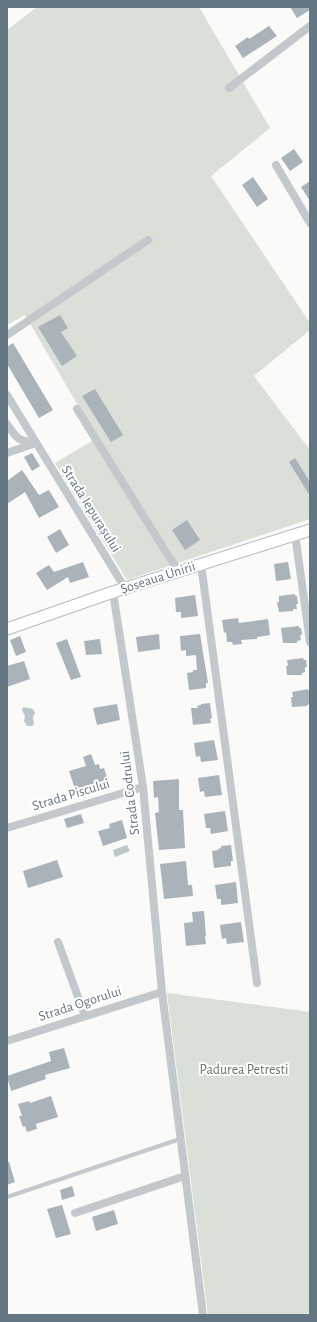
<svg xmlns="http://www.w3.org/2000/svg" width="317" height="1322" viewBox="0 0 317 1322" font-family="'Alegreya Sans',sans-serif">
  <rect width="100%" height="100%" fill="#fafaf8"/>
  <!-- green -->
  <path fill="#dadfd7" d="M37,7h162l71,121 -59,48 99,147v7l-56,46 56,74v69l-183,61 -72,-117 42,-25 -72,-123 -18,10v-295z
    M167,993l143,19v300l-5,3h-97z"/>
  <!-- water -->
  <path fill="#bbc7cb" d="M23,707l10,2 2,4 -2,4 1,7 -2,2h-5l-3,-5 1,-5 -3,-6z
    M127,845l3,6 -15,6 -2,-7z"/>
  <!-- building -->
  <path fill="#aab3b9" d="M290,7h20v3l-13,8z
    M269,26l8,10 -34,22 -8,-12 13,-9 1,2z
    M294,149l9,13 -13,9 -9,-13z
    M253,177l15,22 -11,8 -15,-22z
    M310,181v20l-9,-14z
    M60,315l8,13 -7,4 16,24 -15,10 -24,-39z
    M13,343l40,67 -14,8 -32,-54v-17z
    M95,389l28,46 -12,7 -29,-46z
    M32,453l8,13 -8,5 -8,-14z
    M295,458l15,24v14l-21,-34z
    M22,470l17,25 10,-5 10,17 -20,11 -14,-26 -18,12v-23z
    M187,520l13,20 -15,10 -13,-20z
    M60,529l9,16 -13,8 -9,-16z
    M83,562l6,15 -19,6 -2,-6 -21,13 -11,-17 13,-8 5,7z
    M288,562l3,17 -15,2 -2,-17z
    M295,594v2h2l1,8h-2l1,5h-4v2l-14,1 -2,-10h2v-6z
    M195,595l3,21 -17,2v-6h-5l-1,-14z
    M238,618l1,5 29,-4 2,16 -13,2v2l-16,1 1,4 -9,1 -1,-3h-5l-1,-10 -2,1 -2,-13z
    M299,626v2h2l1,7h-2l1,5 -4,1v2h-14l-2,-15z
    M159,634l1,15 -22,3 -2,-15z
    M200,634l8,49h-2v5l-17,2 -2,-17 6,-1v-2h4l-1,-15 -10,1v-6l-5,1 -1,-15z
    M20,636l6,16 -10,4 -6,-16z
    M67,639l14,38 -10,3 -15,-37z
    M100,639l2,15 -16,1 -2,-14z
    M303,658l1,2h2l1,7h-2v5l-3,1v2h-15l-1,-9h2l-1,-6z
    M24,661l6,18 -23,8v-21z
    M308,689l1,3 1,-1v13l-3,1v1l-15,1 -1,-10h2l-1,-5z
    M210,703l2,15 -2,1 1,4 -18,2 -2,-17h7l-1,-2 4,-1v-1z
    M117,704l3,16 -23,5 -4,-17z
    M214,740l4,20 -17,2 -1,-6 -4,1 -2,-14z
    M91,754l4,11 4,-1 1,5 4,-1 6,19 -16,5 -2,-8 -17,5 -6,-18 17,-5 -3,-9z
    M219,775l3,20 -17,2 -1,-6 -4,1 -2,-14z
    M179,779v31h4l2,38 -26,2 -4,-37 4,-1 -1,-15 -4,1 -1,-17z
    M225,811l3,20 -17,3 -1,-6h-4l-2,-14z
    M81,814l3,9 -17,5 -3,-9z
    M122,820l5,18 -24,8 -5,-15 12,-3 -1,-4z
    M231,845l2,16h-2v5l-17,2 -2,-17 6,-1v-1l3,-1v-2z
    M57,860l6,17 -35,11 -5,-17z
    M186,861l2,24h4l1,11 -29,3 -4,-35z
    M236,882l2,21 -17,2v-6h-4l-2,-14z
    M204,911l2,25h-1l1,8 -20,2 -2,-23 9,-1 -1,-10z
    M241,922l3,20 -17,2 -1,-6 -4,1 -2,-14z
    M64,1048l6,20 -25,7 1,4 -35,12 -4,-15 44,-15 -2,-9z
    M51,1096l7,21 -22,7 1,5 -10,3 -2,-6 -2,1 -4,-11h3l-4,-12 11,-3 1,2z
    M7,1162h2l6,20 -8,3z
    M72,1186l3,10 -13,4 -2,-10z
    M62,1205l9,29 -15,4 -9,-29z
    M114,1210l4,14 -22,7 -4,-14z"/>
  <g fill="none" stroke-linecap="round" stroke-linejoin="round">
    <!-- secondary casing -->
    <g stroke="#b3babf" stroke-width="13">
      <path id="secondary" d="M7,629l106,-37 197,-62"/>
    </g>
    <!-- lane -->
    <path stroke="#c3c8cc" stroke-width="4" d="M7,1197l173,-58"/>
    <!-- street -->
    <path stroke="#c3c8cc" stroke-width="8" d="M229,88l81,-62
      M276,165l34,58
      M7,335l141,-95
      M7,395l118,193
      M77,409l92,148 10,14
      M7,424c9,14 11,17 29,19
      M7,453l26,-9
      M295,534l15,108
      M201,564l56,419
      M113,592l30,195 19,205 41,323
      M7,828l136,-41
      M58,942l27,74
      M7,1041l155,-49
      M75,1213l110,-37"/>
    <!-- secondary -->
    <use href="#secondary" stroke="#fff" stroke-width="11"/>
  </g>
  <g text-anchor="middle" dominant-baseline="central" stroke-width="4" stroke-linejoin="round" paint-order="stroke">
    <!-- street labels -->
    <g font-size="14" fill="#657683" stroke="#fff">
      <text transform="translate(91 509) rotate(58)">Strada Iepurașului</text>
      <text transform="translate(158 578) rotate(-18)">Șoseaua Unirii</text>
      <text transform="translate(130 793) rotate(-97)">Strada Codrului</text>
      <text transform="translate(71 795) rotate(-17)">Strada Piscului</text>
      <text transform="translate(80 1004) rotate(-18)">Strada Ogorului</text>
    </g>
    <!-- park labels -->
    <g font-size="14" fill="#687a64" stroke="#fff">
      <text x="244" y="1070">Padurea Petresti</text>
    </g>
  </g>
  <!-- border -->
  <rect width="317" height="1322" fill="none" stroke="#657683" stroke-width="16"/>
</svg>
